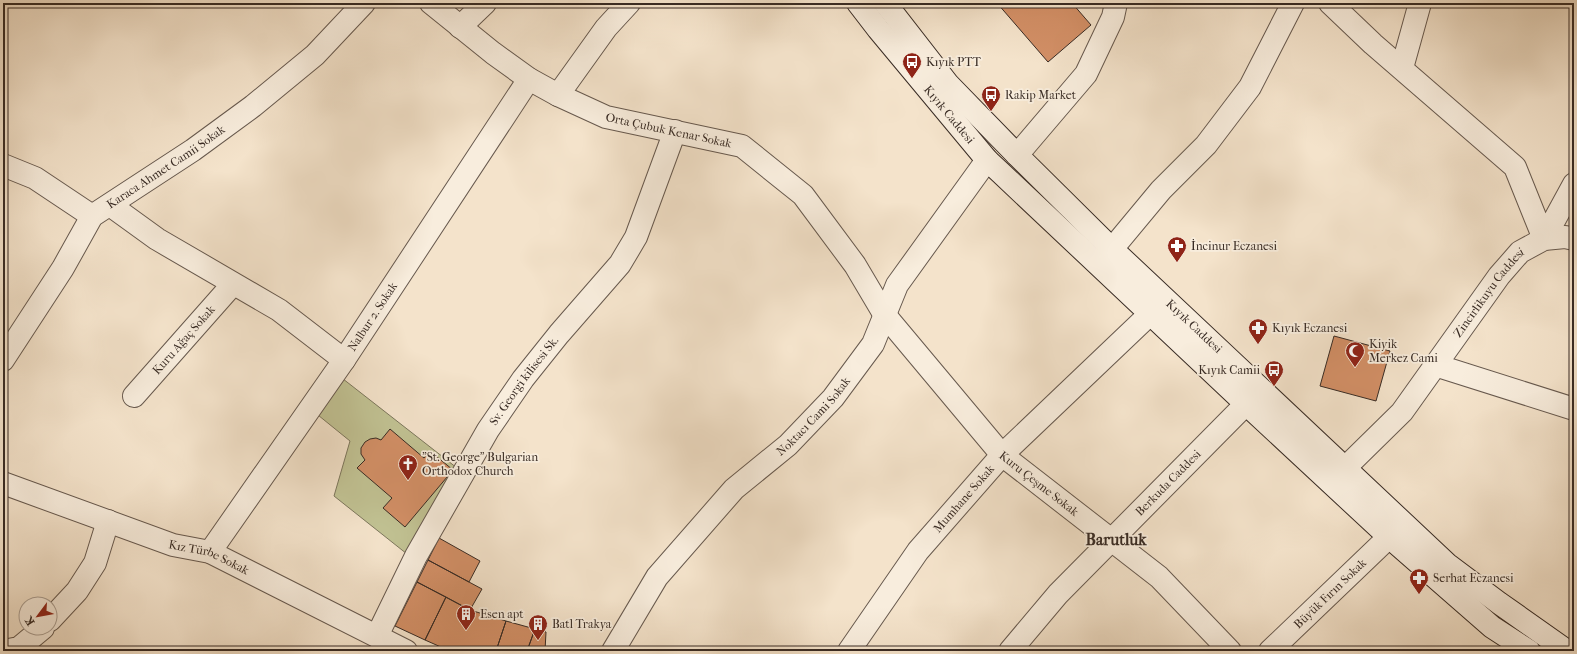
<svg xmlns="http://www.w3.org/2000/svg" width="1577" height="654" viewBox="0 0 1577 654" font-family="'IM FELL French Canon',serif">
  <rect width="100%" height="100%" fill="#f4e3cb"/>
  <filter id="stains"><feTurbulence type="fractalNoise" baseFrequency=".005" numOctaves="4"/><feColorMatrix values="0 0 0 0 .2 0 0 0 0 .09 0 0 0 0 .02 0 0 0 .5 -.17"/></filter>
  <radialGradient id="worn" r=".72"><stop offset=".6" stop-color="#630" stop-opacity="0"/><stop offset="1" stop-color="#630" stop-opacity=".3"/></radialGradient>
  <!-- green -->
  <path fill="#c1c293" stroke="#7c765c" d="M338,375l119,93 -50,86 -73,-58 16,-55 -37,-30z"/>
  <!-- building -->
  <path fill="#d28f66" stroke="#382b24" d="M997,3h75l19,22 -43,37z
    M1334,336l56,15 -14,50 -56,-15z
    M390,429l34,29 6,-7 23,19 -48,57 -22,-19 9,-10 -35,-30 8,-8 -4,-6v-6l4,-6 5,-3 6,-1 5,2z
    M439,538l41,23 -11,21 -41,-22z
    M428,560l54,29 -12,21 -53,-28z
    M417,582l29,15 -21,43 -30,-14z
    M446,597l24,13 36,11 -10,30h-46l-25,-11z
    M506,621l29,8 -8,22h-31z
    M535,629l11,3 -1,19h-18z"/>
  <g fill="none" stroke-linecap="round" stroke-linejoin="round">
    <!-- street casing -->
    <g stroke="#67594e" stroke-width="24">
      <g id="street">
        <path id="s1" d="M431,3l62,50 36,26 29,16 48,22 136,29 61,49 52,70 29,49 118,141 157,122 71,74"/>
        <path d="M1330,3l43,41 142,123 29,72 30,-55"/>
        <path d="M460,27l25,-24"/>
        <path d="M1402,68l18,-65"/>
        <path d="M558,95l48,-67 23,-25"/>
        <path d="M1017,155l69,-81 27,-57 3,-14"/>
        <path d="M3,165l32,13 57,38"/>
        <path d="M110,205l47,34 122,71 65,50"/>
        <path d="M1112,249l49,-59 45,-45 44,-58 43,-84"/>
        <path id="s2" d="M3,360l60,-92 29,-52 101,-66 60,-44 62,-51 49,-52"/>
        <path d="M1435,365l139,44"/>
        <path id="s3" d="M134,396l99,-112"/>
        <path id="s4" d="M1344,469l58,-57 97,-136 21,-24 24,-13 21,-2 9,2"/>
        <path id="s5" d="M3,483l170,62 37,7 196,99"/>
        <path id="s6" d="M210,552l134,-192 185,-281"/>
        <path d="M50,620l27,-29 18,-28 13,-42"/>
        <path id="s7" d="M377,636l39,-80 72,-126 35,-51 36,-45 61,-70 16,-27 39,-106"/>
        <path d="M3,651l16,-3 24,-20"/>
        <path id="s8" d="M613,651l44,-74 77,-88 54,-44 45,-47 40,-54 24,-59 90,-125"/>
        <path id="s9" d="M849,651l69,-100 84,-96 148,-141"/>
        <path id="s10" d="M1010,651l48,-57 188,-190"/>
        <path id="s11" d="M1270,651l119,-114"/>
      </g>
    </g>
    <!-- secondary casing -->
    <g stroke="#382b24" stroke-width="24">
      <g id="secondary">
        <path id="s12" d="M858,3l20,26 109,131 14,13 245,231 143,133 103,90 37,24"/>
        <path id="s13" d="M885,3l63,81 69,71 95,94 335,315 52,39 68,48"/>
      </g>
    </g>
    <!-- street -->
    <use href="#street" stroke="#f8eddd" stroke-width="22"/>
    <!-- secondary -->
    <use href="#secondary" stroke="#f8eddd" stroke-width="22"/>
  </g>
  <!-- icons -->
  <defs>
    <g id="bus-pin" transform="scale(1)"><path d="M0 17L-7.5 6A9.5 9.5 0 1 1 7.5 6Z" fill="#8f2418" stroke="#f8eddd"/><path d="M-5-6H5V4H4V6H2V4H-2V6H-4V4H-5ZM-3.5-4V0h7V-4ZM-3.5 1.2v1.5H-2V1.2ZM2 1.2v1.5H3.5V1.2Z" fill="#fff"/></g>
    <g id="pharmacy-pin" transform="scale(1)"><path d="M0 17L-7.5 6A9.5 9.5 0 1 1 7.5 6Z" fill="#8f2418" stroke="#f8eddd"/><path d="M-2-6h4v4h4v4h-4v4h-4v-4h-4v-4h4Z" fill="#fff"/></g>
    <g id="mosque-pin" transform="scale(1)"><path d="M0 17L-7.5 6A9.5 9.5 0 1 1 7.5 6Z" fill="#8f2418" stroke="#f8eddd"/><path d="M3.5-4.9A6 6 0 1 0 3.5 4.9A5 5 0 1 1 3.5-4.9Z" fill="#fff"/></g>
    <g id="church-pin" transform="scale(1)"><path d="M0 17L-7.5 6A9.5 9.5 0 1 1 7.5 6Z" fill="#8f2418" stroke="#f8eddd"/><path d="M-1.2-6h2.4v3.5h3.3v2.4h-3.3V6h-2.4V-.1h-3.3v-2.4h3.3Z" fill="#fff"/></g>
    <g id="building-pin" transform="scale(1)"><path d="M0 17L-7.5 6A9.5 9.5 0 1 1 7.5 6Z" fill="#8f2418" stroke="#f8eddd"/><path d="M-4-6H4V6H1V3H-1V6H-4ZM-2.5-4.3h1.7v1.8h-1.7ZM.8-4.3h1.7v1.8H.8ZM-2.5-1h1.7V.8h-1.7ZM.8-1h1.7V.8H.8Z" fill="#fff"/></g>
  </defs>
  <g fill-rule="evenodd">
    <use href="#bus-pin" x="912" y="62"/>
    <use href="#bus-pin" x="991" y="95"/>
    <use href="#pharmacy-pin" x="1177" y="246"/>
    <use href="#pharmacy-pin" x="1258" y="328"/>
    <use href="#mosque-pin" x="1355" y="351"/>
    <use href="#bus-pin" x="1274" y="370"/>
    <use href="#church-pin" x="408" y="464"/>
    <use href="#pharmacy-pin" x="1419" y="578"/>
    <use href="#building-pin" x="466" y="614"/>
    <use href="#building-pin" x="538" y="624"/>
  </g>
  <g text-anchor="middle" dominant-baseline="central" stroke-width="3.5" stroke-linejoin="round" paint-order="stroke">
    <!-- poi labels -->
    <g font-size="12" fill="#382b24" stroke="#f8eddd" text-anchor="start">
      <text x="926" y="62">Kıyık PTT</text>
      <text x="1005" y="95">Rakip Market</text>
      <text x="1191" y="246">İncinur Eczanesi</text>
      <text x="1272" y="328">Kıyık Eczanesi</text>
      <text x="1369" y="344">Kiyik<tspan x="1369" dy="14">Merkez Cami</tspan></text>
      <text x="1260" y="370" text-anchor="end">Kıyık Camii</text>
      <text x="422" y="457">"St. George" Bulgarian<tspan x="422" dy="14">Orthodox Church</tspan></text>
      <text x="1433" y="578">Serhat Eczanesi</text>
      <text x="480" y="614">Esen apt</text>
      <text x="552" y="624">Batl Trakya</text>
    </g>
    <!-- street labels -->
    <g font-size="12" fill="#382b24" stroke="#f8eddd">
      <text stroke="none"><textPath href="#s12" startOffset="144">Kıyık Caddesi</textPath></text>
      <text stroke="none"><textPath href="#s1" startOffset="274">Orta Çubuk Kenar Sokak</textPath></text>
      <text stroke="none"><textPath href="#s2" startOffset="258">Karaca Ahmet Camii Sokak</textPath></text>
      <text stroke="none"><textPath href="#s4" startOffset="229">Zincirlikuyu Caddesi</textPath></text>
      <text stroke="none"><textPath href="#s6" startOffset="286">Nalbur 2. Sokak</textPath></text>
      <text stroke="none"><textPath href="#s13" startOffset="448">Kıyık Caddesi</textPath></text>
      <text stroke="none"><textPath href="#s3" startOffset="75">Kuru Ağaç Sokak</textPath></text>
      <text stroke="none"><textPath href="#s7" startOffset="295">Sv. Georgi kilisesi Sk.</textPath></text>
      <text stroke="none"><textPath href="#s8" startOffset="311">Noktacı Cami Sokak</textPath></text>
      <text stroke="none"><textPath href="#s1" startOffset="802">Kuru Çeşme Sokak</textPath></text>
      <text stroke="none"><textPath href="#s10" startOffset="231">Berkuda Caddesi</textPath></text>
      <text stroke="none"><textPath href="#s9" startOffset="191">Mumhane Sokak</textPath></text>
      <text stroke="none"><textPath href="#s5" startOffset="219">Kız Türbe Sokak</textPath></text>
      <text stroke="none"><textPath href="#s11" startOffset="83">Büyük Fırın Sokak</textPath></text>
    </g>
    <!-- district labels -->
    <g font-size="16" font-weight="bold" fill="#382b24" stroke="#f8eddd">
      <text x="1116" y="539">Barutluk</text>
    </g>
  </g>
  <!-- margin -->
  <rect width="1577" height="654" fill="none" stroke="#f4e3cb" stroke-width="16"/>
  <rect x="4" y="4" width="1569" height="646" fill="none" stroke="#382b24" stroke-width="2"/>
  <rect x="8" y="8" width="1561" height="638" fill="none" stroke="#382b24"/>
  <!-- north arrow -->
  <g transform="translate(38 616) rotate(238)"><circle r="19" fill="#f8eddd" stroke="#ab9f93"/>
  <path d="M0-3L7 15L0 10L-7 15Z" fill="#8f2418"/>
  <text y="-6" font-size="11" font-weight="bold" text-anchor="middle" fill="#382b24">K</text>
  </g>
  <rect width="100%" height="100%" filter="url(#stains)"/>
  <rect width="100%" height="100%" fill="url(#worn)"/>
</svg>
